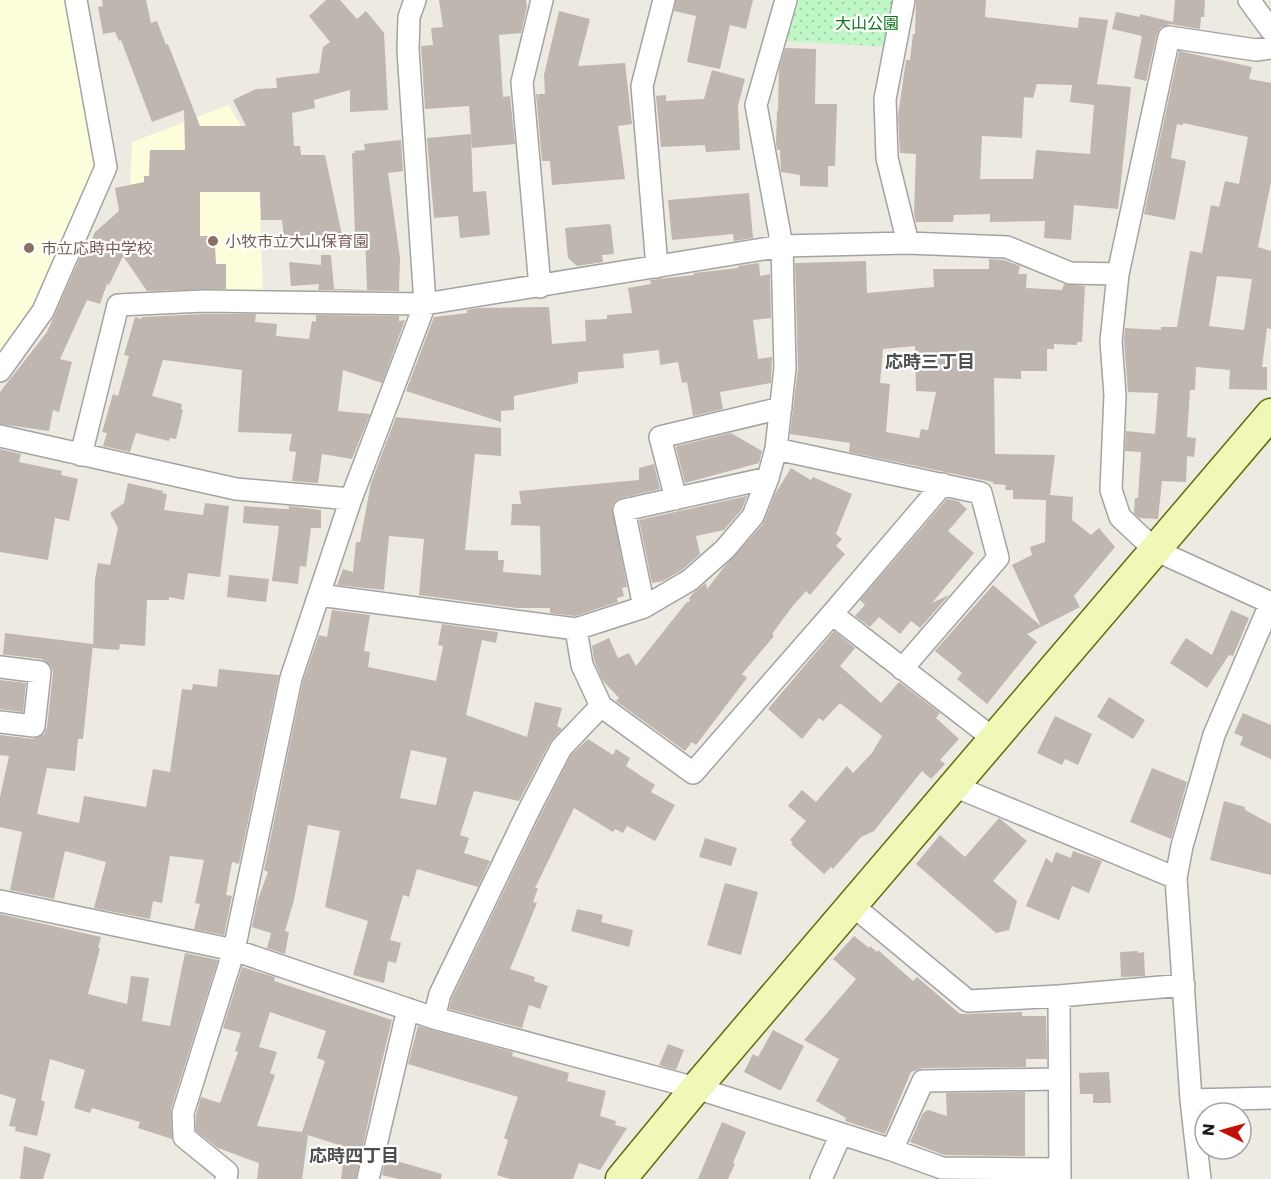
<svg xmlns="http://www.w3.org/2000/svg" width="1271" height="1179" viewBox="0 0 1271 1179" font-family="Poppins,'Noto Sans JP',sans-serif">
  <defs>
    <pattern id="park-dots" width="8" height="8" patternUnits="userSpaceOnUse" patternTransform="scale(1.5)"><rect width="8" height="8" fill="#c0f7c7"/><path d="M2 2h.1M6 6h.1" fill="none" stroke="#a4d3aa" stroke-width="1.8" stroke-linecap="round"/></pattern>
  </defs>
  <rect width="100%" height="100%" fill="#edeae2"/>
  <!-- education -->
  <path fill="#fcfedb" d="M0,0h66l29,167 -71,157 -24,31z
    M229,105l29,52 5,138h-61l-72,-108 2,-45z"/>
  <!-- park -->
  <path fill="url(#park-dots)" d="M799,0h98l-8,47 -104,-6z"/>
  <!-- building -->
  <path fill="#beb6af" fill-rule="evenodd" d="M102,0h44l5,23 6,-2 9,24 2,-1 32,82h46l-13,-26 23,-11 21,-1 -1,-10 43,-5 4,-26 7,-5 -21,-26 17,-16h14l17,19 9,-8 18,22 4,77 -38,2v-22l-36,10 1,8 -23,5 2,33h6l1,9h24l17,80 -58,4 -2,-19h-21l-1,-28h-60v44h9v10h6l1,18h10v25l-79,2 -24,-35 -14,29 -2,-1 -7,20 -13,-4 -27,59 12,3 -13,50 -6,-2 -4,21 -49,-7v-32l47,-60 38,-86 4,1 6,-15 24,-21 -4,-23 29,-6v-6h5l1,-26h35l-1,-40 -32,12 -31,-82 -2,1 -4,-9 -12,2 -5,-27 5,-1z
    M439,0h87l1,7 -6,26 -22,2 4,62 7,-1 5,48 -43,4 -3,-42 -44,3 -4,-63 12,-1 -2,-17 12,-1z
    M676,0h77l-7,29 -16,-4 -10,44 -33,-7 9,-46 -22,-5z
    M916,0h70l-1,17 93,11 1,-11 29,3 -11,64 34,3 -13,122 -44,-4 -3,35 -27,-2 1,-17 -55,1v-8l-36,1 -1,7h-37l-2,-9 2,-59 -16,-1 -2,-37 8,-56h4l3,-26h2zM1037,84l35,1 -2,17 24,3 -4,49 -54,-4 -3,29h-53l2,-43 40,2 2,-41 9,1z
    M1175,0h30l-1,17h-3l-1,12 -30,-5 -10,4 -3,6 -11,47 -12,-3 8,-42 -30,-7 4,-17 24,5v-3l33,8z
    M559,11l31,8 -12,47 47,-3 7,61 -14,2 7,53 -73,6 -2,-24h-8l-6,-67h2v5l1,-5h6l-1,-19z
    M785,48l31,1 -1,55h22l-2,62h-7v21l-28,-1v-11l-19,-3 -1,-22h-3l-1,-7 1,-32h1l1,-42z
    M1179,51l73,16 -3,12 22,4v99l-13,65 13,4v78l-4,-1 -5,39h5v23l-38,-1 1,-19 -34,-3 -1,23h-5l-3,47 9,1 -2,19 -7,-1 -1,26 -24,-1 -4,38 -19,-1 -5,-5 1,-15h3l3,-46 -16,-1 1,-20 29,3 3,-41 -30,-1 -4,-51 1,-13 36,2v-3h16l13,-76 12,2 9,-48 8,2 6,-26 14,3 9,-47 -65,-14v2l-6,-1 -6,34 15,3 -11,59 -31,-6zM1217,276l35,3 -8,51 -35,-4z
    M712,70l33,9 -7,27 2,44 -34,2 -1,-7 -44,2 -5,-51 10,-1v6l38,-2z
    M471,134l2,58 13,-1 4,44 -30,3 -2,-22 -24,2 -7,-80z
    M401,140l2,31 -15,2 12,85 -1,33 -81,-1 1,-6 -28,2 -2,-24 32,3v-10h10l3,34 33,1 -2,-57 -10,1 -3,-81h3l-1,-2 11,-1 -1,-6z
    M749,193l4,45 -19,3 -1,-7 -61,6 -4,-40z
    M609,224l2,2 3,28 -12,1 1,7 -26,4 -9,-8 -3,-30z
    M989,259l15,1 16,6 -2,8h9l-1,14 36,2 2,-6 21,2 -3,56h-5v3l-23,-1v5h-7v22h-26v8l-27,-1 1,76 60,1 -5,40 23,2 -1,23 19,15 8,-7 16,19 -41,49 6,11 -53,27 10,8 -50,62 -30,-25 5,-6 -27,-22 58,-66 48,41 -29,-61 20,-10 -2,-8 15,-5 1,-42 -33,-1v-9h-8l1,-5 -13,-1v-2l-144,-30 1,-9 -60,-9 8,-66 -3,-105 71,-2 1,32 67,-6 -1,-18h56zM915,346l1,45 20,1 -8,38 -7,-1 -2,9 -33,-6 4,-48 -10,-1 3,-34z
    M759,263l1,13 10,-2 1,44 -18,2 5,39 14,-2 -1,26 -51,9 3,17 -30,7 -6,-34 -5,1 -4,-21 -18,3 -1,-15 -36,4 1,14 -46,4v11l-64,13v14l-13,1v11l-95,-31 28,-74 33,-4v-3l11,-2 71,-1 3,37 34,-3 -1,-21 22,-1v-4l25,-2 -4,-25 23,-4 -1,-4 44,-5v-2l44,-5v-2z
    M204,314h52l-1,8 22,2 -1,12 33,3 3,-18 4,1v-7l83,1v5l6,-1 -23,63 -39,-13 -5,41 32,3 -18,45 -30,-5 -4,29 -26,-2 4,-29 -7,-1 3,-17 -54,-2 4,-62 -79,-10 -11,36 30,8 -1,5 2,1 -7,29 -6,-1 -1,3 -33,-8 -6,19 -27,-6 4,-13 -5,-1 11,-38 5,2 11,-40 -5,-1 11,-38 6,2 1,-2z
    M396,417l105,11v28l-26,-2 -10,96 33,1v9h6l-1,12 38,3 -1,-49 -29,-1 1,-21h9l-2,-13 120,-11v-12l15,-4 6,25 -39,9 -6,3 -3,6 15,80 -5,1 2,8 -7,2 1,4 -43,14 -25,-3v-5h-33l-98,-13 5,-56 -35,-3 -5,54 -47,-5 6,-16 10,3 3,-30h4l11,-59z
    M731,433l31,18 -3,12 -74,20 -9,-35 1,-2z
    M0,449l21,5 -2,8 43,9 -1,4 17,4 -9,42 -14,-3 -7,42 -48,-8z
    M791,468l20,12 2,-3 39,17 -16,40 6,5 -6,7 9,8 -35,41 -4,-4 -14,16 -20,27 2,2 -32,38 5,4 -51,67 -4,-3 -7,9 -69,-50 3,-3 -14,-15 -3,-4 -8,-19 -2,-14 17,-8 9,20 11,-5 7,13 50,-63 4,-2 -1,-3 4,-5 13,-10 1,6 17,-22 39,-43 12,-30z
    M128,483l35,8 -1,2 5,1 -3,16 39,5 2,-12 24,3 -9,71 -32,-4 -4,27 -15,-3v3h-22l-2,46 -25,-2 -1,6 -26,-2 2,-69 3,-16 12,2 8,-37 -8,-15 14,-10z
    M747,496l-5,13 -18,21 -28,6 4,18 -18,16 -19,11 -11,2 -13,-63z
    M947,499l11,2 9,8 -19,22 26,22 -42,50 17,-8 -29,33 -9,-7 -11,13 -21,-17 -9,10 -15,-11 10,-11 -5,-5z
    M244,506l40,3h5v-3l32,4v18h-10l-5,39 -6,-1 -2,18 -26,-3 7,-55 -36,-3z
    M229,575l40,4 -3,23 -39,-5z
    M332,610l38,5 -6,36 6,1 -2,15 68,14 7,-35 -5,-1 4,-21 56,8 -2,11 -14,-3 -16,75 61,22 8,-35 27,6 -5,18 5,3 -12,13 -31,59 -45,-10 -14,44 9,3 -5,15 26,8 -12,26 -61,-18 -8,28 -6,-2 -13,45 11,3 -5,20 -8,-2 -4,22 -31,-8 15,-54 -43,-14 15,-76 -32,-6 -14,75 -9,31 4,1 -4,22 -18,-6 4,-15 -19,-6 5,-25 11,-30 -4,-2 39,-189 16,-46 8,2zM411,750l36,8 -11,47 -36,-7z
    M1231,610l18,8 -16,38 -4,-1 -22,33 -37,-25 16,-25 26,17z
    M834,631l21,17 -15,18 41,37 18,-21 41,31 -4,5 23,21 -19,21 5,4 -14,15 -9,-8 -48,60 -13,6 -28,32 -2,-2 -7,7 -33,-30 2,-1 -3,-3 16,-19 -18,-15 14,-16 14,12 31,-36 6,7 19,-20 10,-17 -42,-33 -17,18 -4,-3 -17,21 -34,-30z
    M5,633l88,11 -10,95h-5l-3,32 -28,-3 -10,46 42,9 5,-27 62,11 7,-38 17,3 12,-83 10,1 1,-6 24,3 2,-18 60,6 -40,189 -7,-2 -6,33 6,1 -8,39 -30,-6 6,-25 -5,-1 9,-43 -34,-4 -8,47 -9,-2 -3,18 -56,-11 12,-46 -41,-11 -11,48 -44,-9 12,-58 -22,-5v-30l9,-41 -9,-1v-20l33,4 11,-5 3,-7 6,-54 -2,-7 -9,-7 -42,-5h3z
    M0,680l26,3 -3,29 -23,-3z
    M1109,697l36,23 -12,19 -36,-22z
    M1243,713l28,12v34l-31,-14 3,-8 -9,-4z
    M1055,716l37,18 -14,31 -13,-6 -3,6 -25,-12z
    M588,739l25,16 3,-6 14,9 -4,8 29,19 -4,7 24,13 -20,36 -28,-15 -4,7 -8,-4 -2,3 -39,-24 -39,80h3l-5,14 4,1 -27,66 25,8 -1,4 14,5 -8,23 -11,-4 -7,23 -73,-19 3,-11 88,-182 31,-61z
    M1152,768l35,14 -16,57 -41,-17z
    M1224,801l21,6v3l26,14v51l-61,-15z
    M999,818l28,23 -34,40 24,20 -8,29 -13,3 -80,-69 24,-29 25,22z
    M705,838l32,10 -6,18 -32,-9z
    M1073,851l29,10 -13,32 -17,-7 -13,34 -33,-14 20,-48 6,5 4,-11 15,6z
    M725,883l33,9 -17,63 -34,-10z
    M577,909l26,6 -2,7 32,8 -4,17 -58,-16z
    M0,914l101,23 -3,11h2l-12,46 39,10 4,-28 18,2 -7,43 28,5 15,-73 33,7 -47,149 1,30 -34,-11 2,-6 -48,-14 -2,5 -16,-5 11,-38 -35,-11 -9,41 4,2 -8,34 -22,-5 1,-4 -7,-1 7,-27 -16,-5z
    M854,936l15,12 1,-2 7,6 1,-2 35,31 4,-4 43,37 62,-2v4h24l1,43h-21v8l-103,1 -12,4 -26,62 -40,-13 1,-3 -30,-17 23,-42 -35,-19 52,-61 -23,-20z
    M1138,951v2l6,-1 1,24 -24,1 -1,-25z
    M242,967l33,10 -1,4 118,39 -18,74 -18,85h-15l4,-32 -37,-12 -6,44h-45l2,-16 -41,-15 -22,-17v-16l5,-18 19,6 18,-51 -3,-1 6,-18 -18,-5zM270,1012l56,19 -9,27 8,3 -23,71 -45,-6 18,-51 -5,-2 7,-21 -18,-5z
    M418,1026l95,26 -1,4 57,17 -2,8 39,10 -6,25 16,5 -1,4 12,3 -27,42 -21,-7 -6,16h-63l-13,-4 11,-35 -4,-2 14,-41 -110,-33z
    M773,1030l31,16 -23,44h-2l-35,-18 9,-18 5,3z
    M668,1044l16,6 -8,20 -17,-5z
    M1109,1072l2,31h-18v-9h-13l-1,-21z
    M1025,1092v64l-81,-1 -34,-13 13,-29 5,-3 19,6 -1,-23z
    M722,1122l24,10 -13,31 2,1 -7,15h-30z
    M24,1146l27,8 -8,25h-23z
    M386,1158l56,16 -1,5h-43l-16,-4z"/>
  <g fill="none" stroke-linecap="round" stroke-linejoin="round">
    <!-- street casing -->
    <g stroke="#a3a3a3" stroke-width="24">
      <path id="street" d="M904,0l-19,99 2,59 21,85
        M1249,0l22,30
        M657,267l-15,-181 22,-86
        M1118,274l51,-237 87,13 15,-2
        M540,287l-18,-205 20,-82
        M0,371l43,-60 63,-144 -30,-167
        M0,436l236,53 115,10
        M776,449l205,44 17,65 -96,111
        M81,455l37,-150 86,-4 221,3 357,-58 126,-3 99,4 63,26 48,1 -7,67 4,54 -4,95 9,27 35,33 116,53
        M676,499l-16,-62 121,-29
        M319,595l257,34 68,-22 46,-27 35,-31 28,-33 15,-38 8,-29 9,-81 -3,-122 -26,-141 30,-105
        M644,607l-20,-97 144,-32
        M832,614l162,125
        M576,629l6,36 19,41 92,67 139,-159 111,-130
        M0,667l40,5 -6,54 -34,-4
        M954,786l222,92
        M0,901l234,49 200,68 262,70 196,62 50,18 117,1
        M852,905l116,96 91,-5 125,-11
        M1059,996l1,183
        M434,1018l6,-24 89,-184 32,-62 40,-42
        M1191,1100l80,-2
        M892,1150l31,-69 136,-2
        M226,1179l1,-7 -43,-35 -1,-24 51,-163 57,-272 60,-179 74,-195 -17,-254 1,-33 6,-17
        M368,1179l40,-170
        M821,1179l20,-45
        M1200,1179l-9,-79 -15,-222 6,-32 32,-111 57,-133"/>
    </g>
    <!-- secondary casing -->
    <g stroke="#5e6e08" stroke-width="33">
      <path id="secondary" d="M621,1179l75,-91 575,-674"/>
    </g>
    <!-- street -->
    <use href="#street" stroke="#fff" stroke-width="21"/>
    <!-- secondary -->
    <use href="#secondary" stroke="#f0f7b7" stroke-width="30"/>
  </g>
  <!-- markers -->
  <g fill="#8d6e63" stroke="#fff" stroke-width="2">
    <circle cx="213" cy="241" r="6"/>
    <circle cx="29" cy="248" r="6"/>
  </g>
  <g text-anchor="middle" dominant-baseline="central" stroke-width="4.5" stroke-linejoin="round" paint-order="stroke">
    <!-- park labels -->
    <g font-size="16" fill="#0f751d" stroke="#fff">
      <text x="867" y="23">大山公園</text>
    </g>
    <!-- education labels -->
    <g font-size="16" fill="#785e54" stroke="#fff" text-anchor="start">
      <text x="225" y="241">小牧市立大山保育園</text>
      <text x="41" y="248">市立応時中学校</text>
    </g>
    <!-- neighbourhood labels -->
    <g font-size="18" font-weight="bold" fill="#4f4f4f" stroke="#fff">
      <text x="930" y="361">応時三丁目</text>
      <text x="354" y="1155">応時四丁目</text>
    </g>
  </g>
  <!-- north arrow -->
  <g transform="translate(1223 1131) rotate(275)"><circle r="28" fill="#ffffff" stroke="#a4a4a4" stroke-width="1.5"/>
  <path d="M0-4.5L10 22L0 15L-10 22Z" fill="#c11107"/>
  <text y="-9" font-size="16" font-weight="bold" text-anchor="middle" fill="#1c1c1c">N</text>
  </g>
</svg>
